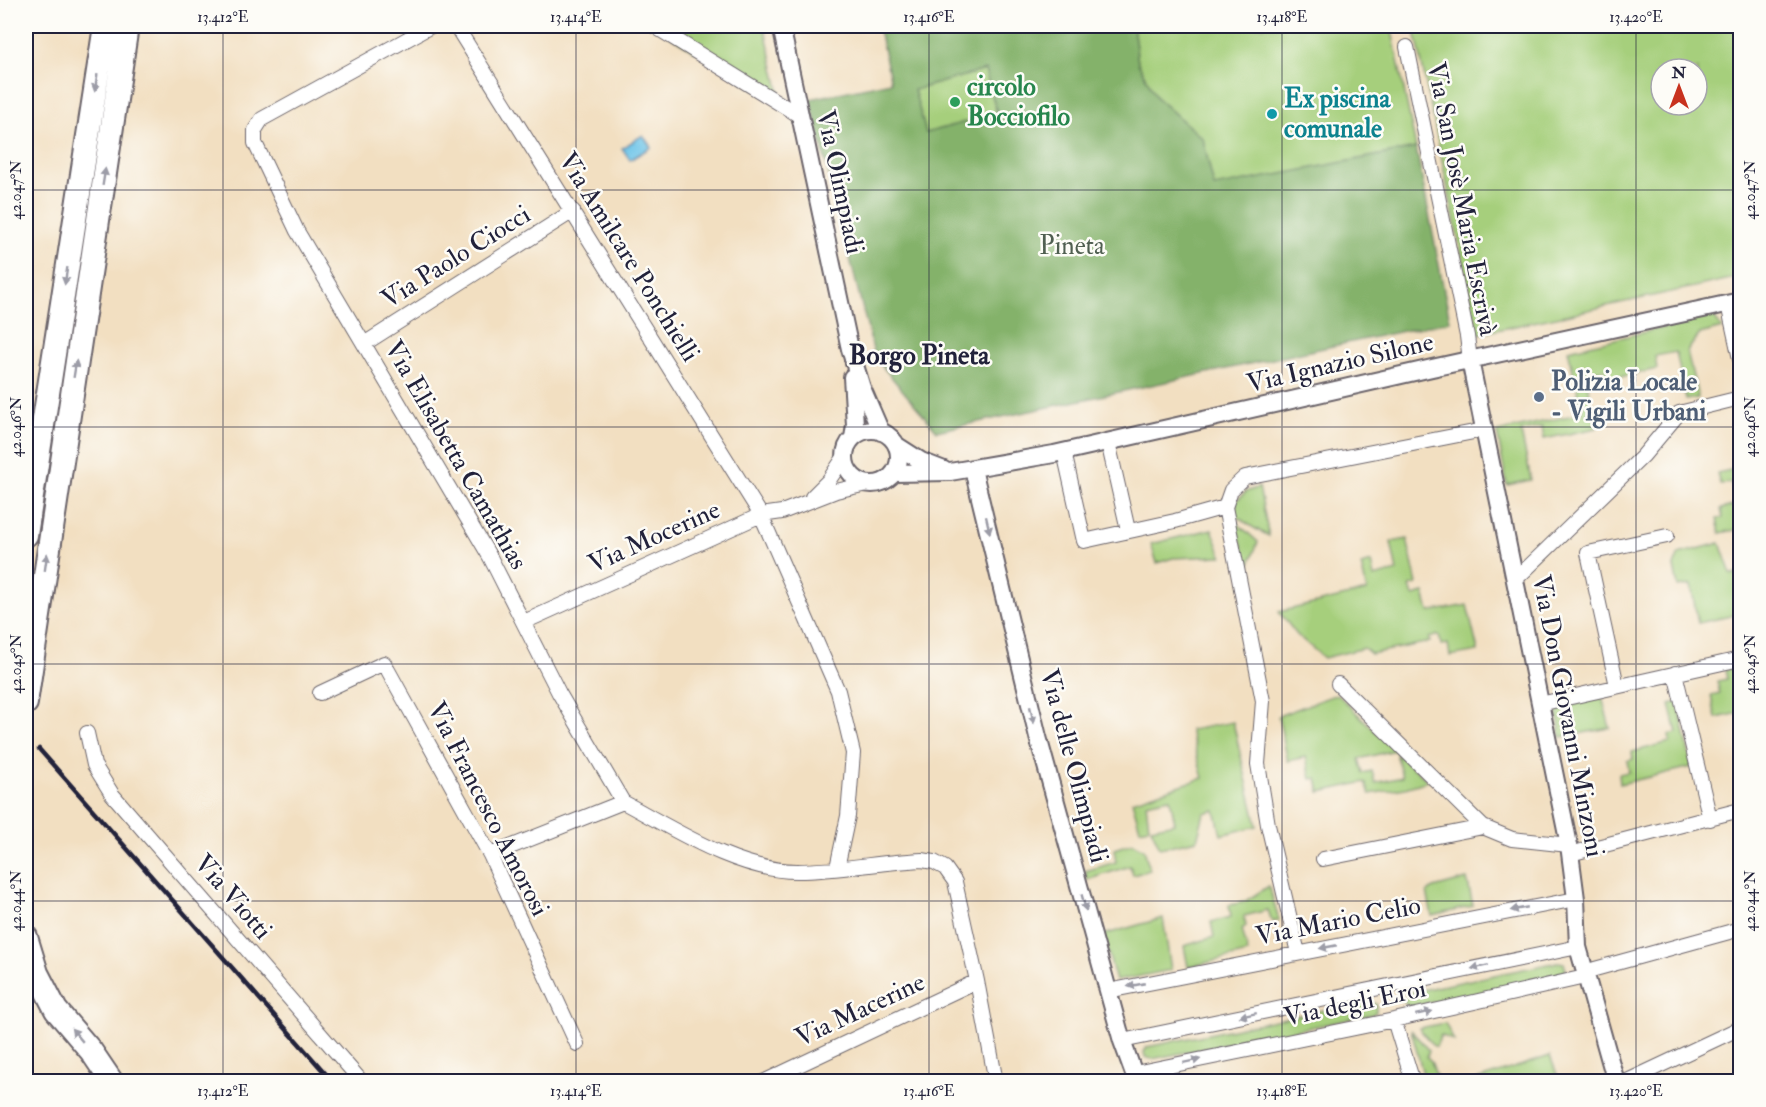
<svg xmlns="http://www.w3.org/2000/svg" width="1766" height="1107" viewBox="0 0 1766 1107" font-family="'IM FELL Double Pica',serif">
  <rect width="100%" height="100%" fill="#fdfcf7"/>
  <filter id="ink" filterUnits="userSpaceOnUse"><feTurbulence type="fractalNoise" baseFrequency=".0167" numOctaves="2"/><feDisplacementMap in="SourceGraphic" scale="12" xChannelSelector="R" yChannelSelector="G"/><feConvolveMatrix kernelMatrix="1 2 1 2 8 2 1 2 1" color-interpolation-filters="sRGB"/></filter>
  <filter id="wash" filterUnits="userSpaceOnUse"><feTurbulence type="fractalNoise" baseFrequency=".008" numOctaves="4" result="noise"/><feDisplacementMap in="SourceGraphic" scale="24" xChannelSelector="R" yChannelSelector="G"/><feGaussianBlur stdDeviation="1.35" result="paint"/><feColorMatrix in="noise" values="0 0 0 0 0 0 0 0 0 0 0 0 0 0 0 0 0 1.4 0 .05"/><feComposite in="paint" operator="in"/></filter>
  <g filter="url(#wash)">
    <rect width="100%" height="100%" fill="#f2dfc1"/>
    <!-- green -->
    <path fill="#a6cf7b" stroke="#64785b" stroke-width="1.5" fill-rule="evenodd" d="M654,26h110l19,80z
      M1133,26h258l25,122 -202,40 -11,-49 -46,-41 -19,-35z
      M1414,26h326v251l-262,57zM1661,69h36v36h-36z
      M985,70l12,43 -71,21 -12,-44z
      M1713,316l9,12 -22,6 -13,17 11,47 -12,2 -10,-48 -21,4 2,13 -50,11 -3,-11 -19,4 12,55 -53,11 -2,-12 -21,5 10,48 -24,5 -10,-53 86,-19 -15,-63z
      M1740,468v61l-20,4 -3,-14 6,-1 -2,-9 15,-4 -5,-22 -11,1 -3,-11z
      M1259,487l10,49 -15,-8 -18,-12v-15l10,-9z
      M1235,521l23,21 -10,26z
      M1212,529l10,27 -49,2 -16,5 -6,-19z
      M1407,539l10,45 -7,2 3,10 11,-3 5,19 38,-7 11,46 -28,5 -2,-12 -7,1 -2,-10 -10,3 1,4 -59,12 -7,-6 -40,10 -27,-23 -18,-23 88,-21 -6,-26 10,-3 3,15 23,-6 -6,-29z
      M1720,543l11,31h8l1,40 -42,9 -7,-38 -13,2 -4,-21 5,-12z
      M1740,667v46l-24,5 -5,-22 9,-2 -3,-13 10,-2 -2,-9z
      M1337,694l58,56 -36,9 4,14 9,-2 3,12 27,-6 -6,-24 32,28 -23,7 -35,6 -5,-12 -45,10 -3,-14 -6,1 -5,-22 -18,4 -10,-45z
      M1602,697l8,31 -49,9 -4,-29z
      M1678,702l14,65 -72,17 -1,-10 10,-2 -2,-11 6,-2 -1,-7 38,-10 -1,-7 8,-2 -7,-29z
      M1233,722l24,104 -36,9 -6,-25 -11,3 -7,27 -37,8 -9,-20 24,-5 -5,-25 -24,5 3,24 -9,2 -8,-28 71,-23 -13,-48z
      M1132,843l12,6 6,21 -17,5 -3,-9 -43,14 -2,-9 31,-9 -2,-13z
      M1467,879l6,27 -41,10 -5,-24 7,-4z
      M1269,886l10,34 -7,2 -4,-12 -24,6 2,10 -4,3 6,24 -60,14 -4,-21 30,-9 -3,-15 20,-5 -2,-12 15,-3z
      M1163,918l8,52 -55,11 -13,-46z
      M1558,962l6,1c2,6 2,8 -2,13l-153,31 -6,-6 4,-8z
      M1367,1001l9,3v8l-5,3 -219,44 -7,-2 -1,-5 3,-5z
      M1445,1023l9,18 -13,-6 -5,12 -4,-2 -13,-17z
      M1411,1030l18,21 -2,6 4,4 7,20h-13z
      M1550,1056l8,21 -14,4h-67l-1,-1z"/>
    <!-- forest -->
    <path fill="#84b26b" stroke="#536a53" stroke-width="1.5" fill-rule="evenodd" d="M878,26h255l5,37 19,35 46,41 11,48 202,-39 34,173 -513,110 -62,-73 -65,-259 81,-17zM985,70l12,43 -71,20 -12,-43z"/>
    <!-- water -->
    <path fill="#6bc3e8" stroke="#467292" stroke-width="1.5" d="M643,135l8,12 -21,13 -8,-12z"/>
  </g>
  <g filter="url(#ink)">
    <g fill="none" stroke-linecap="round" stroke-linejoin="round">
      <!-- minor casing -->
      <g stroke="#6b646a" stroke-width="16">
        <path id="minor" d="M431,26l-169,93 -7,11v13l42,88 193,326 69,136 64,109
          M456,26l305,489 77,176 15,62 -5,63 -11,52
          M654,26l146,90
          M1407,47l60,289 3,24
          M1728,304l12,55
          M364,344l209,-133
          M1108,442l20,88
          M1064,452l20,89 91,-20 50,-14
          M812,497l17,-17 16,-24
          M1515,580l128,-124 36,-43 61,-15
          M524,622l237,-107 21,-3 54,-21 31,-7
          M1675,673l35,146
          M1338,684l145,143 29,12 57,6
          M1617,686l-29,-133 79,-17
          M320,693l64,-30 106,192 87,189
          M1540,704l200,-45
          M87,733l7,32 18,29 250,288
          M623,802c51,27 114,69 174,69 42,0 83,-9 125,-11l12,2 11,6 10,14 22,99 19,101
          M1570,854l170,-44
          M490,855l133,-53
          M1323,859l160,-32
          M1298,953l-30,-128 -10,-61 5,-63 -38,-194 6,-17 14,-13 239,-47
          M1584,972l156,-43
          M1108,991l468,-92
          M1394,1020l19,62
          M1122,1041l456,-94
          M1135,1073l259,-53 191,-43
          M763,1082l214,-101
          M1625,1082l115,-54"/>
      </g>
      <!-- tertiary casing -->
      <g stroke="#6b646a" stroke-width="20">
        <path id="tertiary" d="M781,26l69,323 12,39 19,44
          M1470,360l99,485 7,54 2,48 38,135
          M852,377l3,48 -2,13
          M845 457a27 27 0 1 1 54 0a27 27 0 1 1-54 0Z
          M896,445l25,16 23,9
          M973,469l65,268 84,304 15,41
          M894,473l56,-1 104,-18 378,-86 308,-67"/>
      </g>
      <!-- trunk casing -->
      <g stroke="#6b646a" stroke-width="26">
        <path id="trunk" d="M26,535l79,-509
          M26,703l101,-677
          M26,937l11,36 19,37 35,41 21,31"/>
      </g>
      <!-- minor -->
      <use href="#minor" stroke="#fff" stroke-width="14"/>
      <!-- tertiary -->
      <use href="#tertiary" stroke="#fff" stroke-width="16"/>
      <!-- trunk -->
      <use href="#trunk" stroke="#fff" stroke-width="22"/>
      <!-- rail -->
      <path stroke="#22223b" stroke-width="4.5" d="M39,749l294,333"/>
    </g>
    <!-- one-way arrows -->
    <defs><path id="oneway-solid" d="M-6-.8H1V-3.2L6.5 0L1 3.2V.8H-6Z" transform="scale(1.5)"/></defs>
    <g fill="#9c9ca7">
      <use href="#oneway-solid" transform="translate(96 83) rotate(99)"/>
      <use href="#oneway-solid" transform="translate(104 177) rotate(-81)"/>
      <use href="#oneway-solid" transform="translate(66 276) rotate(99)"/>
      <use href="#oneway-solid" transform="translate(75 369) rotate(-81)"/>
      <use href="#oneway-solid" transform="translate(988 525) rotate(77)"/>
      <use href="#oneway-solid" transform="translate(46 562) rotate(-82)"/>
      <use href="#oneway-solid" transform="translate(1032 715) rotate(77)"/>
      <use href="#oneway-solid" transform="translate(1084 903) rotate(74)"/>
      <use href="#oneway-solid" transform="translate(1519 909) rotate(169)"/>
      <use href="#oneway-solid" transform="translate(1328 947) rotate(169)"/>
      <use href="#oneway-solid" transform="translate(1480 967) rotate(168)"/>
      <use href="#oneway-solid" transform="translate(1136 985) rotate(169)"/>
      <use href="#oneway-solid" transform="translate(1424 1013) rotate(-12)"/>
      <use href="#oneway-solid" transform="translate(1248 1015) rotate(168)"/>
      <use href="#oneway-solid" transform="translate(77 1035) rotate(-130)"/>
      <use href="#oneway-solid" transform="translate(1192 1061) rotate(-12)"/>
    </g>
  </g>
  <!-- ticks -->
  <path fill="none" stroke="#22223b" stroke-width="1.5" stroke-opacity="0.45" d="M223,26v1056M576,26v1056M929,26v1056M1282,26v1056M1636,26v1056M26,190h1714M26,427h1714M26,664h1714M26,901h1714"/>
  <!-- markers -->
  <circle fill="#2e9e5b" stroke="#fdfcf7" stroke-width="2" cx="955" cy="102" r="6"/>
  <circle fill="#0f9aa8" stroke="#fdfcf7" stroke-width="2" cx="1272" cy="114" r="6"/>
  <circle fill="#5c6f8a" stroke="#fdfcf7" stroke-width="2" cx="1539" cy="397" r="6"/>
  <g text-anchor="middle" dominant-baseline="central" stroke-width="5" stroke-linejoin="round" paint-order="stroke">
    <!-- leisure labels -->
    <g font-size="26" font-weight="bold" fill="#27864d" stroke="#fdfcf7" text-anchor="start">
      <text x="967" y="87">circolo<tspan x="967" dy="30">Bocciofilo</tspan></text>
    </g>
    <!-- culture labels -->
    <g font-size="26" font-weight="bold" fill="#0d838f" stroke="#fdfcf7" text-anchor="start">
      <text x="1284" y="99">Ex piscina<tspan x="1284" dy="30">comunale</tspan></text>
    </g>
    <!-- street labels -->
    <g font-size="26" fill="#22223b" stroke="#fdfcf7">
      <text transform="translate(840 182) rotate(78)">Via Olimpiadi</text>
      <text transform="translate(1462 199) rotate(79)">Via San Josè Maria Escrivà</text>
      <text transform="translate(456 257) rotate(-32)">Via Paolo Ciocci</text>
      <text transform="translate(629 257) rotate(58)">Via Amilcare Ponchielli</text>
      <text transform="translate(1340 363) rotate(-13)">Via Ignazio Silone</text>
      <text transform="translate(456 455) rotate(60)">Via Elisabetta Camathias</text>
      <text transform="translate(654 537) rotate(-24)">Via Mocerine</text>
      <text transform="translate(1568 716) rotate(79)">Via Don Giovanni Minzoni</text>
      <text transform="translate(1074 766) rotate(75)">Via delle Olimpiadi</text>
      <text transform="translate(488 809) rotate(63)">Via Francesco Amorosi</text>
      <text transform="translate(233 897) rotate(49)">Via Viotti</text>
      <text transform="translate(1338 921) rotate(-11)">Via Mario Celio</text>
      <text transform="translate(1355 1003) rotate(-12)">Via degli Eroi</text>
      <text transform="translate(860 1010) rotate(-25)">Via Macerine</text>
    </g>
    <!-- park labels -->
    <g font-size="26" fill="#505f51" stroke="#fdfcf7">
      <text x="1072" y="246">Pineta</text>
    </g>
    <!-- service labels -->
    <g font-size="26" font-weight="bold" fill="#4e5e75" stroke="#fdfcf7" text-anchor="start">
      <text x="1551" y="382">Polizia Locale<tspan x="1551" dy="30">- Vigili Urbani</tspan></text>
    </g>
    <!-- neighbourhood labels -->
    <g font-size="27" font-weight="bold" fill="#22223b" stroke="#fdfcf7">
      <text x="919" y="355">Borgo Pineta</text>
    </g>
  </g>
  <!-- margin -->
  <rect width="1766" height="1107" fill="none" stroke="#fdfcf7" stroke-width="66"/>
  <!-- north arrow -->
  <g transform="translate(1679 87)"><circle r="28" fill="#fdfcf7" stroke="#a5a5ac" stroke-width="1.5"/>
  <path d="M0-4.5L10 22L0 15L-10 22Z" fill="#c8321e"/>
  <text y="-9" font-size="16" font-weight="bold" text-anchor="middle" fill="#22223b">N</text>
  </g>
  <rect x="33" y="33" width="1700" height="1041" fill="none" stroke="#22223b" stroke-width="2"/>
  <g font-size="15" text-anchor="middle" fill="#22223b">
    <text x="223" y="22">13.412°E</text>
    <text x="576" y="22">13.414°E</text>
    <text x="929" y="22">13.416°E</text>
    <text x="1282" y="22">13.418°E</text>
    <text x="1636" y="22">13.420°E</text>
    <text transform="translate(16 190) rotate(-90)" y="5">42.047°N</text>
    <text transform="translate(1750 190) rotate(-90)" y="5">42.047°N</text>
    <text transform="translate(16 427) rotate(-90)" y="5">42.046°N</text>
    <text transform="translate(1750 427) rotate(-90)" y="5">42.046°N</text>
    <text transform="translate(16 664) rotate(-90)" y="5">42.045°N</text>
    <text transform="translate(1750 664) rotate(-90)" y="5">42.045°N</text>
    <text transform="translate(16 901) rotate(-90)" y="5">42.044°N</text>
    <text transform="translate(1750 901) rotate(-90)" y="5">42.044°N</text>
    <text x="223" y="1096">13.412°E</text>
    <text x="576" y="1096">13.414°E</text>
    <text x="929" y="1096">13.416°E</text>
    <text x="1282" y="1096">13.418°E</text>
    <text x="1636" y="1096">13.420°E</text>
  </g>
</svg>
